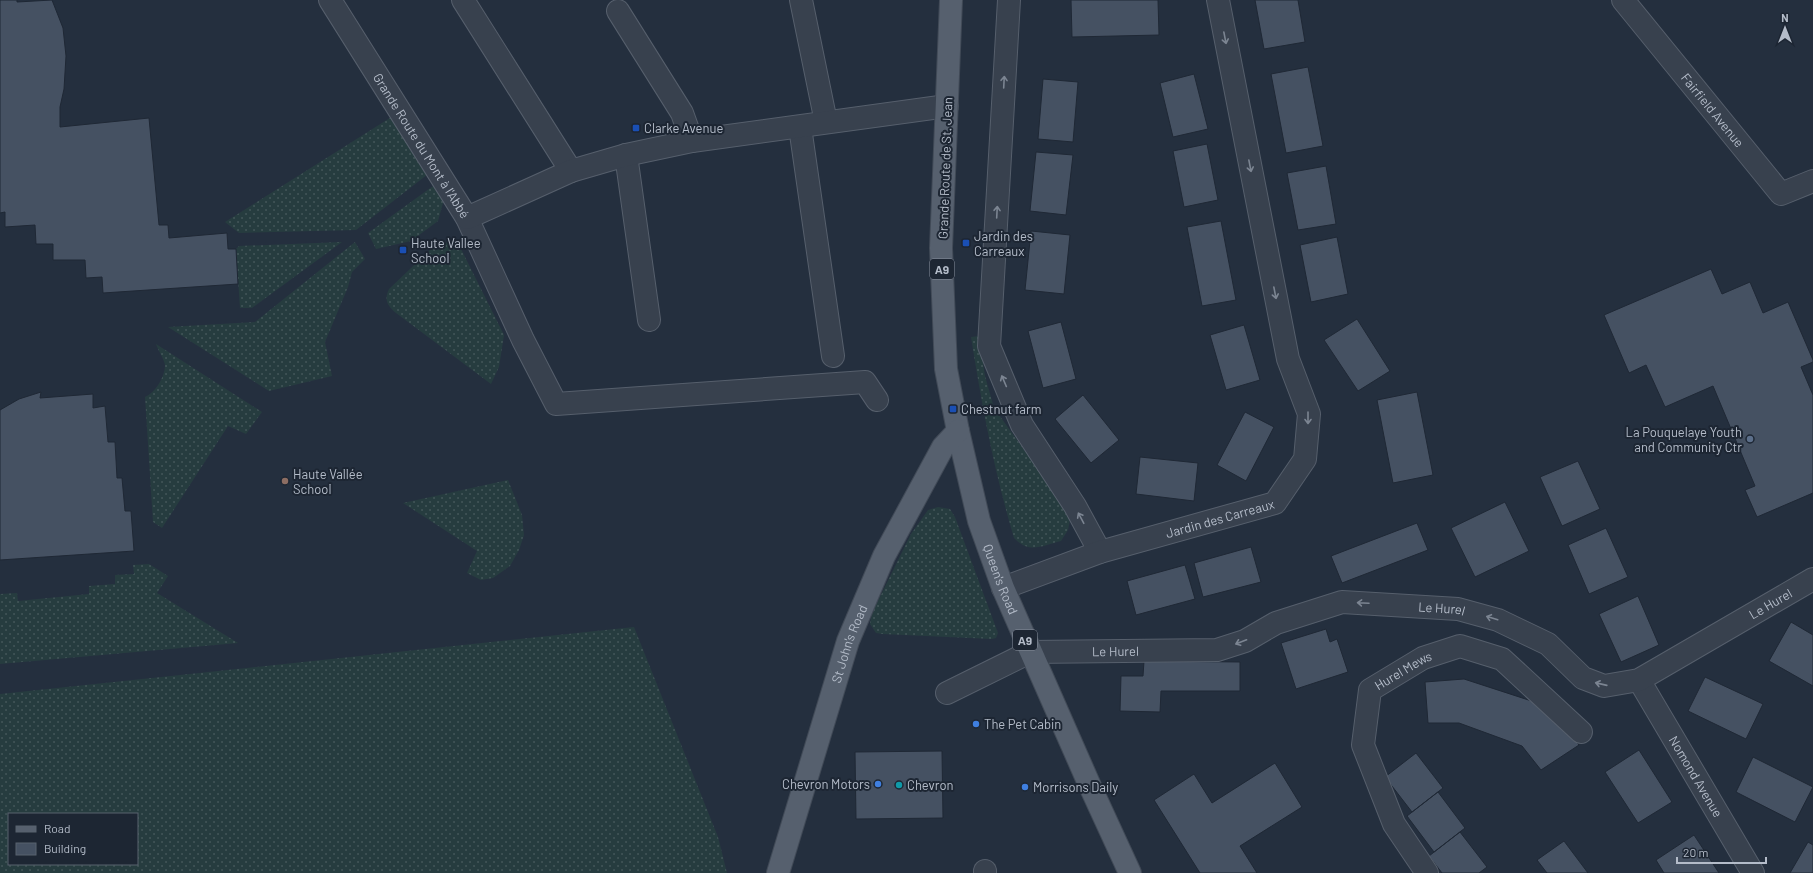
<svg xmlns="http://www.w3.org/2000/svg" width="1813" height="873" viewBox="0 0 1813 873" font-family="Barlow,sans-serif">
  <defs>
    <pattern id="grass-dots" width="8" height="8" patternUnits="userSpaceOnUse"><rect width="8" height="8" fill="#263c3f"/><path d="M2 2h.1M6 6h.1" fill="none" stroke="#435659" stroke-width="1.8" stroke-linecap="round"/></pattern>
  </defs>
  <rect width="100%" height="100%" fill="#242f3e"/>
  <!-- grass -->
  <path fill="url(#grass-dots)" fill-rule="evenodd" d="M393,116l39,55 -76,59 -117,3 -14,-11z
    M440,181l3,22 -5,18 -27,20 -35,8 -8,-16z
    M342,242l-90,66h-12l-4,-59 3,-3z
    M355,242l10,17 -13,13 -4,15 -23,55 7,34 -63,15 -101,-64 87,-5z
    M448,242l11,3 45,90 -5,32 -8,17 -95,-71c-9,-8 -12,-13 -7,-24l42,-40z
    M979,336l6,40 9,32 77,107 -3,15 -7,11c-20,5 -31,13 -47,-3 -20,-67 -32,-132 -43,-201z
    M156,344l106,68 -16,22 -18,-8 -66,102 -9,-6 -8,-125c10,-4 20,-20 20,-32 -1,-6 -7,-15 -9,-21z
    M508,480l14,35 2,20 -5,15 -9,16 -17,12 -12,2 -14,-7 10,-22 -74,-48z
    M938,507l12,2 5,8 43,116 -2,5 -4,1 -110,-5 -6,-1 -6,-9 2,-11 39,-79 17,-24z
    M149,564l19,12 -11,17 81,50 -238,21v-70l17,-1 1,8 71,-7v-8l26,-2v-9l19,-1 -1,-9z
    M634,627l84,210 9,36h-727v-179zM9,814h128v50h-128z"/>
  <!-- building -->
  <path fill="#455162" stroke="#1f2835" d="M0,0h17v2l35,-2 11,28 3,28 -2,33 -4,18v20l89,-9 10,107h9l1,13 58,-5 1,16h8l2,35 -135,9 -1,-16 -16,1 -1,-18h-32v-16h-17l-1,-19 -30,2v-15l-5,1z
    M1071,0h87l1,35 -87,2z
    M1255,0h43l7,42 -41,7z
    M1308,67l15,79 -37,7 -15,-79z
    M1194,74l14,55 -35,8 -13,-54z
    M1043,79l35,3 -5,60 -35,-3z
    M1207,144l11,56 -34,7 -11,-56z
    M1036,152l37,3 -7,60 -36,-4z
    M1326,166l10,58 -38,6 -11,-57z
    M1221,221l15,79 -34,6 -15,-79z
    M1031,231l39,4 -6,59 -39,-4z
    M1337,237l11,57 -37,8 -11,-57z
    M1711,269l11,25 28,-12 13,31 25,-11 25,58v2l-12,5 12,28v98l-56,24 -12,-27 10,-4 -42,-100 -48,21 -19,-42 -17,8 -25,-58z
    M1357,319l33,52 -32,20 -34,-51z
    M1061,322l15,57 -33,9 -15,-57z
    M1244,325l16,55 -34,10 -16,-55z
    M41,392l-1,6 53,-4v14l12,-2 3,36h7l2,36h5l3,33h6l3,40 -134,9v-150l19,-11z
    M1417,392l16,83 -40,8 -16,-83z
    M1083,395l36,45 -28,23 -36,-44z
    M1245,412l29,15 -28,54 -29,-16z
    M1140,457l58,6 -4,38 -58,-7z
    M1578,461l22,48 -38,17 -22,-49z
    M1505,502l24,49 -54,26 -24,-49z
    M1417,523l11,27 -86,33 -11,-27z
    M1606,528l22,49 -39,17 -21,-49z
    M1251,547l10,35 -58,15 -9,-34z
    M1185,565l10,34 -59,16 -9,-34z
    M1638,596l21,49 -38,17 -22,-48z
    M1791,622l22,13v51l-44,-25z
    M1326,629l4,13 7,-3 11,33 -52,17 -15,-46z
    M1144,661l96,1v29h-79l-1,21 -40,-1 1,-35h22z
    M1705,677l58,27 -17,35 -58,-28z
    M1464,679l86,28 29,38 -38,25 -19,-24 -63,-23h-31l-3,-41z
    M1639,750l33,52 -34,21 -33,-51z
    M942,751l1,67 -87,1 -1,-67z
    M1416,753l27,35 -31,24 -27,-35z
    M1753,757l60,30 -18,35 -59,-30z
    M1275,763l27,44 -62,39 17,27h-57l-46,-73 40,-26 18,29z
    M1438,792l27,36 -31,24 -27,-36z
    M1460,832l27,35 -8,6h-37l-13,-17z
    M1694,835l25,38h-55l-8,-13z
    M1564,841l24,32h-41l-10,-13z
    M1808,842l5,3v28h-23z"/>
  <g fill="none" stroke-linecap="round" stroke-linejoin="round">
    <!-- minor casing -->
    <g stroke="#565f6c" stroke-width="24">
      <g id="minor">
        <path id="s1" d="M330,0l137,218 56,122 33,64 309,-22 12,18"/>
        <path d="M463,0l108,171"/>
        <path d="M801,0l25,122"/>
        <path d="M1009,0l-20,346 33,79 53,81 25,46"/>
        <path id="s2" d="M1623,0l158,194 32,-13"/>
        <path d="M618,11l64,102 10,28"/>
        <path d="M800,127l33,229"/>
        <path d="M626,155l23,165"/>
        <path d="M467,218l104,-47 55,-16 66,-14 255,-35"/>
        <path id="s3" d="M1003,588l97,-36 175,-49 30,-44 4,-45 -21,-55 -70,-359"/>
        <path id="s4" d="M1639,680l114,193"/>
        <path id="s5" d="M947,693l83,-41 187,-2 28,-9 31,-18 66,-21 116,7 40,11 50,24 35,34 21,8 35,-6 174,-101"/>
        <path d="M985,871v2"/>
        <path id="s6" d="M1427,873l-33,-49 -31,-79 7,-55 53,-32 37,-12 42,13 79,73"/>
      </g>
    </g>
    <!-- major casing -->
    <g stroke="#414a57" stroke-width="24">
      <g id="major">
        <path id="s7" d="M951,0l-10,248 5,121 12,62 21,90 24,67 87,198 40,87"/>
        <path id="s8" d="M778,873l70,-232 36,-85 59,-109 15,-16"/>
      </g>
    </g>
    <!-- minor -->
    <use href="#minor" stroke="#38414e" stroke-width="22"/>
    <!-- major -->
    <use href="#major" stroke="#56606e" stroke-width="22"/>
  </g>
  <!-- one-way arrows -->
  <defs><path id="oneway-shaft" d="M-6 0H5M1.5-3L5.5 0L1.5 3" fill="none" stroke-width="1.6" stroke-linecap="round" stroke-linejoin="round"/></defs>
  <g stroke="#7c8592">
    <use href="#oneway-shaft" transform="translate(1225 38) rotate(79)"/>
    <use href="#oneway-shaft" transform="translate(1004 82) rotate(-87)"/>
    <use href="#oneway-shaft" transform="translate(1250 166) rotate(79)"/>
    <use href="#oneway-shaft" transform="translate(997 212) rotate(-87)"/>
    <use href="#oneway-shaft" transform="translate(1275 293) rotate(79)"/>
    <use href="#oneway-shaft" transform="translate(1004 381) rotate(-113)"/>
    <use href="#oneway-shaft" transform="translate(1308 418) rotate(90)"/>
    <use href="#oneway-shaft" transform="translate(1081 518) rotate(-118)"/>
    <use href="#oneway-shaft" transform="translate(1363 603) rotate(-177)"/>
    <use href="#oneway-shaft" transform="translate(1492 618) rotate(-163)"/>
    <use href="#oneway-shaft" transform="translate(1241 642) rotate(159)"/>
    <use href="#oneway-shaft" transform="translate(1601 684) rotate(-167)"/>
  </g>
  <!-- markers -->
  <g fill="#1a4fb4" stroke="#1d2633" stroke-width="1.5">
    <rect x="632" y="124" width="8" height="8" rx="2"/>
    <rect x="962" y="239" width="8" height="8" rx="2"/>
    <rect x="399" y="246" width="8" height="8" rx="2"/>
    <rect x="949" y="405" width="8" height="8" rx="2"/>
  </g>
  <circle fill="#5c6f8a" stroke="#1d2633" stroke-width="1.5" cx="1750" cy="439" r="4"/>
  <circle fill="#8d6e63" stroke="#1d2633" stroke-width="1.5" cx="285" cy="481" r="4"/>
  <g fill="#3f7fe0" stroke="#1d2633" stroke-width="1.5">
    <circle cx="976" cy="724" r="4"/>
    <circle cx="878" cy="784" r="4"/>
    <circle cx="1025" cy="787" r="4"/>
  </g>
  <circle fill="#0f9aa8" stroke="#1d2633" stroke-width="1.5" cx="899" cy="785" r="4"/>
  <g text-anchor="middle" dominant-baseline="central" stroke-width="4" stroke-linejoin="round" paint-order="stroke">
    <!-- shield labels -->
    <g fill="#1d2633" stroke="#878f9c" stroke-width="1">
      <rect x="930" y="259" width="24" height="20" rx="3"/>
      <rect x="1013" y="630" width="24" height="20" rx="3"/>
    </g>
    <g font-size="12" font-weight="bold" fill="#b4bcc9">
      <text x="942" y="269">A9</text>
      <text x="1025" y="640">A9</text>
    </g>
    <!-- street labels -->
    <g font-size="13" fill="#b4bcc9" stroke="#1d2633">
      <text stroke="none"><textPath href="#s2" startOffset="142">Fairfield Avenue</textPath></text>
      <text stroke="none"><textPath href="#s1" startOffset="172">Grande Route du Mont à l'Abbé</textPath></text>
      <text transform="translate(945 168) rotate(-88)">Grande Route de St. Jean</text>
      <text stroke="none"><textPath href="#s3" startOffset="228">Jardin des Carreaux</textPath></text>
      <text stroke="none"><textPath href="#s7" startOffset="587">Queen's Road</textPath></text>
      <text stroke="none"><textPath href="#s5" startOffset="886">Le Hurel</textPath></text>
      <text stroke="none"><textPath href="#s5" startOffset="514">Le Hurel</textPath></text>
      <text stroke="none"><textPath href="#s8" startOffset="240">St John's Road</textPath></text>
      <text stroke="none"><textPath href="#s5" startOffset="178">Le Hurel</textPath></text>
      <text stroke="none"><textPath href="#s6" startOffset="238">Hurel Mews</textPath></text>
      <text stroke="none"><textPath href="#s4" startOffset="112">Nomond Avenue</textPath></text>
    </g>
    <!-- poi labels -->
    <g font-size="13" fill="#b4bcc9" stroke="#1d2633" text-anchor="start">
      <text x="644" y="128">Clarke Avenue</text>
      <text x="974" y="236">Jardin des<tspan x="974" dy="15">Carreaux</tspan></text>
      <text x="411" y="243">Haute Vallee<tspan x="411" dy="15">School</tspan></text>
      <text x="961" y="409">Chestnut farm</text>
      <text x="1742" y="432" text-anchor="end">La Pouquelaye Youth<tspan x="1742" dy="15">and Community Ctr</tspan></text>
      <text x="293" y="474">Haute Vallée<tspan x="293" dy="15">School</tspan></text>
      <text x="984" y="724">The Pet Cabin</text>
      <text x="870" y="784" text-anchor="end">Chevron Motors</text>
      <text x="907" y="785">Chevron</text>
      <text x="1033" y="787">Morrisons Daily</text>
    </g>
  </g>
  <!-- legend -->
  <rect x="8" y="813" width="130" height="52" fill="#1d2633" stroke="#59626f"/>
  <rect x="16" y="826" width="20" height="6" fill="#56606e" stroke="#59626f"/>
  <text x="44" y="833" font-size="12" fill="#b4bcc9">Road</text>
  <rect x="16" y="843" width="20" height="12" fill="#455162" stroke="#59626f"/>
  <text x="44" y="853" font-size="12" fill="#b4bcc9">Building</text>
  <!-- north arrow -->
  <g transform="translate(1785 28)" stroke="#1d2633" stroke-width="3" paint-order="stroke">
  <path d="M0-3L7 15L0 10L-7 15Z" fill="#b4bcc9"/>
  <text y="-6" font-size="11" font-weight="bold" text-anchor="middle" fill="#b4bcc9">N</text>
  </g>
  <!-- scale -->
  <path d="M1677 857v6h89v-6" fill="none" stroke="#b4bcc9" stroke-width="2"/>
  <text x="1683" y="857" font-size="12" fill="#b4bcc9" stroke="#1d2633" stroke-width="3" paint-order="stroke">20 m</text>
</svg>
